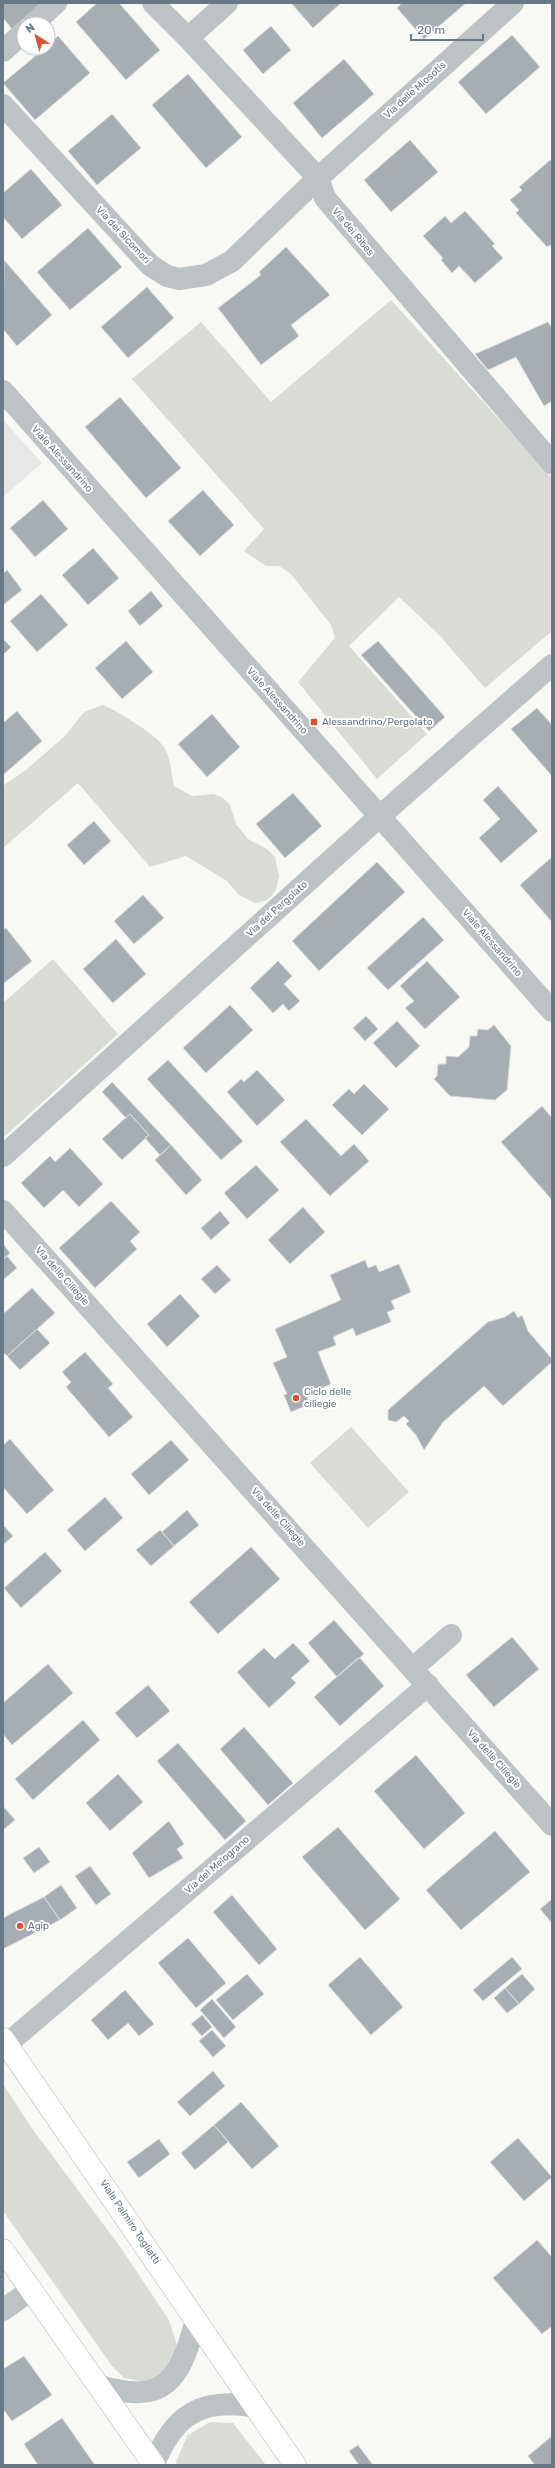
<svg xmlns="http://www.w3.org/2000/svg" width="555" height="2468" viewBox="0 0 555 2468" font-family="Rubik,sans-serif">
  <rect width="100%" height="100%" fill="#f8f8f5"/>
  <!-- built -->
  <path fill="#e6e7e6" d="M4,421l38,42 -39,34v-75z"/>
  <!-- green -->
  <path fill="#d8dcd5" d="M391,300l161,178v153l-67,57 -46,-53 -40,-38 -50,49 78,88 -50,45 -79,-97 37,-44 -4,-13 -40,-51 -12,-8h-13l-22,-15 20,-22 -132,-150 69,-57 70,80z
    M103,705c15,6 52,29 61,42 7,11 7,27 10,39l18,10 22,-2 9,4 7,7 6,19 12,15 19,10 8,8 4,19 -2,11 -5,9 -7,5 -10,2 -16,-8 -12,-14 -41,-25 -36,11 -72,-84 -75,65v-62l24,-17 38,-33 19,-24z
    M53,959l65,75 -115,104v-135z
    M351,1427l58,65 -41,36 -58,-65z
    M3,2084l28,43 90,121 48,72 8,24 -5,17 -13,16 -18,4 -17,-3 -12,-12 -109,-155z
    M210,2422l23,1 33,42h-89l-1,-3 11,-26z"/>
  <!-- building -->
  <path fill="#a6aeb4" stroke="#d9d9d8" d="M3,3h34l2,2 -27,24 -9,-11z
    M97,3h22l41,47 -34,30 -50,-58z
    M291,3h50l-28,25z
    M402,3h64l-42,36 -27,-31z
    M271,26l20,24 -28,24 -20,-24z
    M512,35l28,32 -54,47 -28,-32z
    M58,36l32,37 -55,47 -32,-37 42,-35h3v-3z
    M344,59l30,35 -52,44 -29,-35z
    M188,74l54,63 -36,31 -54,-63z
    M112,114l29,34 -44,37 -29,-34z
    M410,140l28,32 -47,40 -27,-32z
    M550,160l2,2v85l-2,-2 -3,2 -31,-34 3,-3 -9,-10 12,-10 -3,-3z
    M31,169l31,36 -40,34 -19,-22v-24z
    M465,211l30,33 -3,2 11,12 -28,25 -16,-17 -7,7 -11,-13 2,-2 -20,-22 22,-20 6,7z
    M88,228l34,39 -52,43 -33,-38z
    M286,247l44,48 -39,30 8,11 -38,29 -43,-57 43,-33 -2,-3z
    M4,260l48,55 -35,31 -14,-17z
    M147,287l27,31 -46,40 -27,-31z
    M548,322l4,6v73l-8,5 -28,-49 -28,13 -13,-16z
    M120,397l61,71 -35,30 -61,-71z
    M203,490l31,35 -34,31 -32,-35z
    M43,500l25,29 -33,28 -25,-29z
    M93,548l26,30 -31,27 -26,-30z
    M7,570l15,20 -19,15v-31z
    M151,591l12,15 -23,20 -12,-15z
    M41,594l27,31 -31,27 -27,-31z
    M3,639l8,8 -8,8z
    M126,641l27,31 -31,27 -27,-31z
    M378,641l67,76 -16,14 -68,-76z
    M537,708l15,17v51l-41,-47z
    M17,711l25,30 -39,34v-52z
    M212,714l28,33 -33,30 -29,-33z
    M498,786l40,45 -37,32 -22,-25 21,-19 -17,-19z
    M293,793l29,33 -37,32 -29,-34z
    M94,821l17,20 -27,24 -17,-20z
    M552,857v65l-32,-37z
    M377,862l28,30 -86,79 -27,-30z
    M143,895l21,23 -30,26 -20,-23z
    M423,917l21,23 -56,50 -21,-22z
    M6,928l26,33 -29,23v-54z
    M116,939l30,35 -33,29 -30,-34z
    M278,961l14,15 -8,8 16,17 -11,10 -6,-7 -10,9 -23,-25z
    M427,961l33,36 -35,32 -20,-21 9,-7 -14,-15z
    M230,1005l23,25 -47,43 -23,-25z
    M366,1016l12,13 -13,12 -12,-13z
    M397,1021l23,25 -24,22 -23,-25z
    M494,1025l17,21 -4,44 -12,10 -45,-4 -16,-17 3,-3 1,-12h8v-8l12,1 11,-10 1,-11h7l1,-7 10,1z
    M168,1060l75,81 -22,19 -74,-81z
    M257,1070l28,30 -28,26 -30,-34 14,-13 3,3z
    M112,1082l59,63 -11,10 -15,-17 4,-3 -19,-21 -4,4 -24,-26z
    M364,1084l25,25 -27,26 -30,-30 17,-16 5,5z
    M542,1106l10,12v82l-51,-58z
    M130,1114l19,21 -27,25 -20,-21z
    M306,1119l35,37 13,-12 15,17 -39,35 -50,-54z
    M171,1145l31,35 -16,15 -31,-35z
    M70,1148l33,36 -24,23 -16,-17 -19,18 -23,-25 29,-27 5,6z
    M256,1165l23,25 -32,29 -23,-26z
    M111,1201l29,31 -10,9 7,8 -42,39 -36,-40z
    M303,1207l22,25 -35,32 -22,-24z
    M220,1211l10,12 -19,17 -10,-12z
    M3,1244l7,9 -7,6z
    M7,1256l10,12 -14,12v-20z
    M365,1260l3,8 8,-3 3,7 20,-8 12,28 -20,9 4,8 -8,3 4,10 -35,14 -3,-8 -20,9 3,8 -18,7 13,32 -25,11 4,9 -19,8 -7,-17 3,-1 -14,-31 14,-6 -12,-28 66,-29 -11,-25z
    M217,1265l14,15 -16,14 -14,-15z
    M32,1288l23,25 -48,43 -4,-4v-38z
    M180,1294l20,22 -33,31 -20,-23z
    M514,1311l4,7 4,-3 6,16 24,28v3l-49,44 -19,-20 -41,36 -19,28 -8,-15 -10,-11 3,-3 -5,-5 -8,6 -8,-2v-10l100,-88 17,-5z
    M37,1329l13,14 -30,27 -13,-14z
    M85,1352l28,32 -5,4 25,29 -24,20 -43,-50 5,-5 -9,-10z
    M10,1439l44,51 -27,24 -24,-27v-42z
    M171,1440l18,20 -40,35 -18,-21z
    M105,1497l18,21 -38,33 -18,-21z
    M187,1510l12,15 -25,21 -12,-14z
    M3,1525l10,11 -10,9z
    M160,1530l14,16 -23,20 -15,-16z
    M251,1547l29,32 -62,55 -29,-32z
    M45,1552l17,19 -41,37 -17,-20z
    M334,1620l30,34 -27,23 -29,-34z
    M512,1637l27,32 -45,38 -28,-32z
    M293,1643l17,18 -19,17 5,5 -27,25 -32,-36 27,-24 11,11z
    M359,1657l25,29 -44,40 -26,-29z
    M48,1664l25,29 -61,52 -9,-11v-31z
    M148,1685l22,26 -33,27 -22,-25z
    M83,1720l17,20 -67,60 -18,-21z
    M244,1727l49,56 -25,22 -48,-56z
    M178,1743l68,78 -21,19 -68,-79z
    M416,1755l49,58 -41,36 -50,-58z
    M118,1774l25,28 -33,29 -24,-28z
    M3,1806l12,14 -12,10z
    M169,1821l15,23 -7,5 6,9 -34,20 -17,-25z
    M338,1827l62,72 -35,31 -63,-73z
    M495,1831l35,41 -69,58 -35,-40z
    M39,1847l11,15 -16,11 -11,-15z
    M90,1866l21,28 -15,11 -21,-29z
    M61,1885l16,23 -17,12 -16,-23z
    M232,1895l45,54 -18,16 -46,-53z
    M44,1897l16,23 -57,29v-31z
    M552,1899v24l-12,-14z
    M188,1938l38,45 -30,25 -38,-45z
    M360,1957l43,50 -32,28 -43,-50z
    M512,1957l10,12 -39,32 -10,-11z
    M247,1974l17,20 -31,26 -17,-20z
    M522,1974l13,15 -16,15 -14,-16z
    M505,1988l14,16 -12,9 -13,-15z
    M125,1990l29,34 -15,12 -11,-13 -20,17 -17,-20z
    M212,1999l24,28 -12,11 -24,-28z
    M202,2015l10,12 -10,9 -11,-12z
    M212,2030l14,16 -13,11 -14,-16z
    M213,2071l12,15 -35,30 -13,-14z
    M241,2102l38,44 -27,23 -38,-44z
    M214,2125l14,17 -33,28 -14,-17z
    M518,2138l34,39 -28,24 -34,-39z
    M159,2139l11,15 -31,24 -12,-16z
    M537,2240l15,17v69l-10,8 -49,-56z
    M24,2356l28,39 -40,26 -9,-12v-40z
    M62,2418l33,47h-57l-14,-21z
    M552,2436v29h-17l-7,-9z
    M358,2445l15,20h-14l-10,-14z"/>
  <g fill="none" stroke-linecap="round" stroke-linejoin="round">
    <!-- major casing -->
    <g stroke="#b3b8bc" stroke-width="23">
      <path id="major" d="M3,2039l292,426
        M3,2250l151,215"/>
    </g>
    <!-- minor -->
    <path stroke="#bdc2c5" stroke-width="22" d="M153,3l35,35 130,140 7,20 227,265
      M33,24l23,-21
      M188,38l39,-35
      M3,51l21,-19
      M3,105l147,160 17,11 12,3 27,-4 26,-14 86,-83 195,-175
      M3,391l549,620
      M3,1156l377,-340 172,-151
      M3,1211l549,614
      M413,1668l38,-33
      M7,2044l421,-359
      M3,2310l28,-20
      M100,2386c65,19 80,-6 96,-66
      M154,2464c20,-50 48,-67 102,-57"/>
    <!-- major -->
    <use href="#major" stroke="#fff" stroke-width="22"/>
  </g>
  <!-- markers -->
  <g fill="#da5433" stroke="#fff" stroke-width="1.5">
    <rect x="310" y="718" width="8" height="8" rx="2"/>
    <circle cx="296" cy="1398" r="4"/>
    <circle cx="20" cy="1926" r="4"/>
  </g>
  <g text-anchor="middle" dominant-baseline="central" stroke-width="4" stroke-linejoin="round" paint-order="stroke">
    <!-- street labels -->
    <g font-size="10" fill="#687985" stroke="#fff">
      <text transform="translate(415 90) rotate(-42)">Via delle Miosotis</text>
      <text transform="translate(353 232) rotate(50)">Via dei Ribes</text>
      <text transform="translate(123 235) rotate(47)">Via dei Sicomori</text>
      <text transform="translate(62 459) rotate(48)">Viale Alessandrino</text>
      <text transform="translate(277 701) rotate(48)">Viale Alessandrino</text>
      <text transform="translate(277 909) rotate(-42)">Via del Pergolato</text>
      <text transform="translate(492 943) rotate(49)">Viale Alessandrino</text>
      <text transform="translate(62 1276) rotate(48)">Via delle Ciliegie</text>
      <text transform="translate(278 1517) rotate(48)">Via delle Ciliegie</text>
      <text transform="translate(494 1759) rotate(48)">Via delle Ciliegie</text>
      <text transform="translate(217 1865) rotate(-41)">Via del Melograno</text>
      <text transform="translate(130 2222) rotate(56)">Viale Palmiro Togliatti</text>
    </g>
    <!-- poi labels -->
    <g font-size="10" fill="#687985" stroke="#fff" text-anchor="start">
      <text x="322" y="722">Alessandrino/Pergolato</text>
      <text x="304" y="1392">Ciclo delle<tspan x="304" dy="12">ciliegie</tspan></text>
      <text x="28" y="1926">Agip</text>
    </g>
  </g>
  <!-- border -->
  <rect width="555" height="2468" fill="none" stroke="#687985" stroke-width="8"/>
  <!-- north arrow -->
  <g transform="translate(36 36) rotate(323)"><circle r="19" fill="#ffffff" stroke="#c3c9ce"/>
  <path d="M0-3L7 15L0 10L-7 15Z" fill="#da5433"/>
  <text y="-6" font-size="11" font-weight="bold" text-anchor="middle" fill="#687985">N</text>
  </g>
  <!-- scale -->
  <path d="M411 34v6h72v-6" fill="none" stroke="#687985" stroke-width="2"/>
  <text x="417" y="34" font-size="12" fill="#687985" stroke="#ffffff" stroke-width="3" paint-order="stroke">20 m</text>
</svg>
